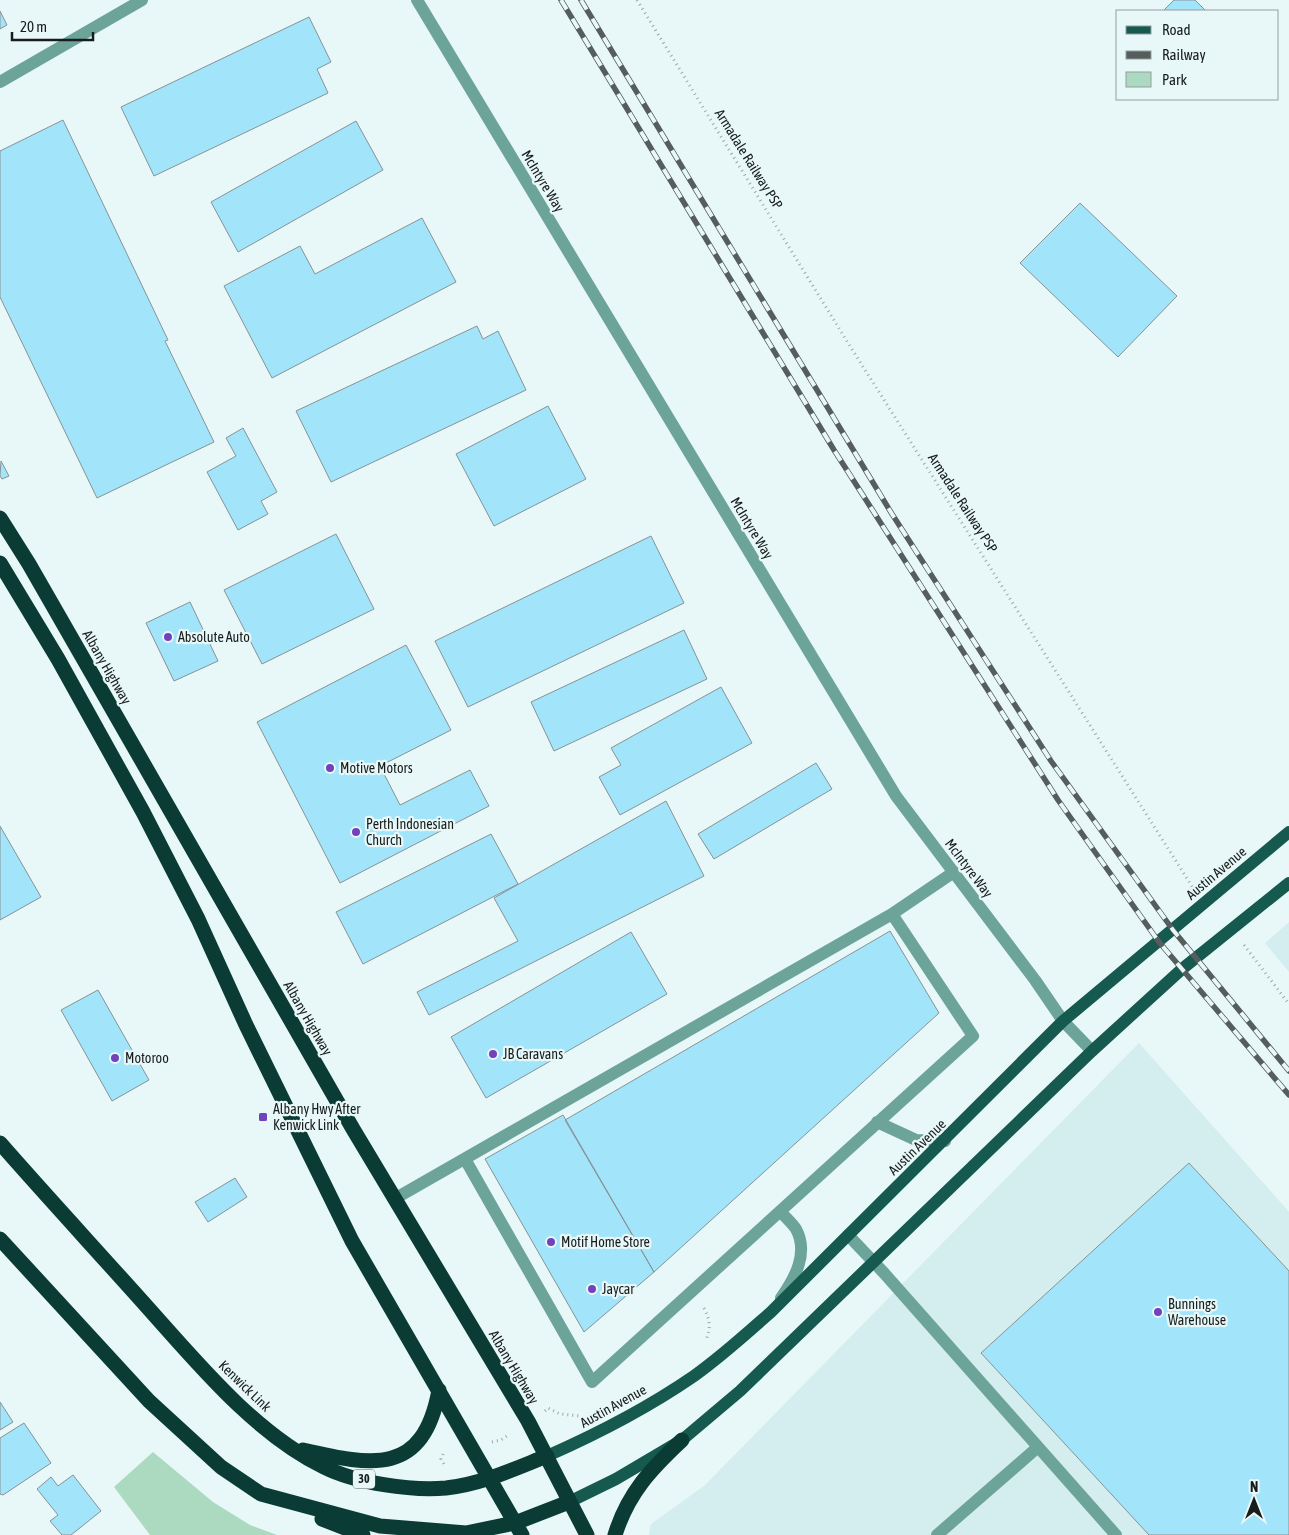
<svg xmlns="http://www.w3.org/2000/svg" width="1289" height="1535" viewBox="0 0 1289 1535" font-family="'Asap Condensed',sans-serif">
  <rect width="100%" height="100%" fill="#e8f7f8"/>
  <!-- built -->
  <path fill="#d4edee" d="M1289,922v50l-24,-29z
    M1139,1043l150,169v323h-640l2,-11 53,-38z"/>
  <!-- green -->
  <path fill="#acdac1" d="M153,1452l60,50 37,23 27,10h-127l-36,-48z"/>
  <!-- building -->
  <path fill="#a2e4f9" stroke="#869397" d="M1174,0h21l11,11h-43z
    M0,11l7,14 -7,4z
    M309,17l22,45 -14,7 11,24 -174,83 -33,-69z
    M63,120l105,220 -3,1 49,101 -117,56 -97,-201v-146z
    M356,121l27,49 -145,82 -27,-50z
    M1080,203l97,93 -59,61 -98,-94z
    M422,218l34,64 -184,96 -48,-92 76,-40 15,28z
    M477,326l6,13 15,-8 28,59 -195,92 -35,-71z
    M548,406l38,73 -92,47 -38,-72z
    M243,428l34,64 -16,9 7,13 -30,16 -31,-58 29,-16 -10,-18z
    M1,461l8,15 -7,3 -2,-3z
    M336,534l38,75 -112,55 -38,-74z
    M651,536l33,67 -216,104 -33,-66z
    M190,602l28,59 -44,20 -28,-58z
    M684,630l23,49 -153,72 -23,-49z
    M406,645l45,85 -71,36 20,39 70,-35 19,36 -149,77 -83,-161z
    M721,687l31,56 -132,72 -21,-38 22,-12 -10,-17z
    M816,763l16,26 -118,70 -16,-25z
    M666,801l38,75 -275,139 -12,-23 101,-51 -24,-43z
    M0,826l41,71 -41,23z
    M491,834l27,50 -155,80 -27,-52z
    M890,931l49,82 -285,259 -89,-152z
    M631,932l36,62 -181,104 -35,-61z
    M98,990l51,90 -37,21 -51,-91z
    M563,1115l91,157 -70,60 -99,-173z
    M1189,1163l100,108v264h-140l-168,-182z
    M235,1178l12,19 -39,25 -13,-20z
    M0,1402l13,20 -13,8z
    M24,1423l27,40 -48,32 -3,-1v-56z
    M73,1475l28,36 -30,24h-9l-12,-14 8,-6 -21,-26 14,-12 7,9z"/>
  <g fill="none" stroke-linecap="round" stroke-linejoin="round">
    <!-- path -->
    <path stroke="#9ca7a8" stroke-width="3" stroke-dasharray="1 4" stroke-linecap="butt" d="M637,0l211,343 345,545
      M1244,945l45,59
      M704,1308c6,12 7,19 2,32
      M545,1411l3,-3 12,6 21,2
      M492,1442l9,-2 9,-6
      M443,1454l-2,5 4,7"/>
    <!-- minor -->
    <path stroke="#6da499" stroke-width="12" d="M417,0l479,796 139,184 28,41 29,30
      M0,82l142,-82
      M877,1122l39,18 29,1
      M465,1159l127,223 381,-346 -81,-122
      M396,1198l496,-284 62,-42
      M780,1211c5,6 12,12 16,18 13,24 -1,49 -15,69
      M848,1235l36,38 232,262
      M937,1535l101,-88"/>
    <!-- major -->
    <path stroke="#15594f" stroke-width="12" d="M547,1456c50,-22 102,-49 147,-80 28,-20 52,-42 77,-64l292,-291 226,-189
      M569,1502l47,-23 66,-39 58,-49 352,-340 90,-82 107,-86"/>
    <!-- highway -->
    <path stroke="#0a3c35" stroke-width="15" d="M0,518l29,46 324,565 175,292 59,114
      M0,563l58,96 85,153 55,107 48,106 106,216 170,294
      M0,1143c49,56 100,111 149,166 50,56 107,125 175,158 32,16 87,24 122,21 36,-4 68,-19 101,-32
      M0,1239l149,162 72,66 40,27 119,32 86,7 49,-10 54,-21
      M303,1450c70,16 120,26 136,-60
      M322,1519l41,16
      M615,1535c13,-42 36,-66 67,-95"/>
    <!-- rail casing -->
    <g stroke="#555d5d" stroke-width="5.5">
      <path id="rail" d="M561,0l273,450 224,350 101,142 130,153
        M581,0l311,514 159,247 122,169 116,141"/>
    </g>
    <!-- rail -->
    <use href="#rail" stroke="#e8f7f8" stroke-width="4" stroke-dasharray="11" stroke-linecap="butt"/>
  </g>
  <!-- markers -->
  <g fill="#7043bc" stroke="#e8f7f8" stroke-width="2">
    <circle cx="168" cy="637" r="5"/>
    <circle cx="330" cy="768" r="5"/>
    <circle cx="356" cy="832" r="5"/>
    <circle cx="493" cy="1054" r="5"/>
    <circle cx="115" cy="1058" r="5"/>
    <rect x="258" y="1112" width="10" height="10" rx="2.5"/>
    <circle cx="551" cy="1242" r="5"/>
    <circle cx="592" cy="1289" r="5"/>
    <circle cx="1158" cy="1312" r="5"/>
  </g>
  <g text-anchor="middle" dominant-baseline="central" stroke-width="4.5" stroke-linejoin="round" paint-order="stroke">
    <!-- shield labels -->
    <rect fill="#e8f7f8" stroke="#565e5e" stroke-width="1" x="353" y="1469.5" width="22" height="19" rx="4"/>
    <g font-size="12" font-weight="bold" fill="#171c1c">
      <text x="364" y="1479">30</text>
    </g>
    <!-- street labels -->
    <g font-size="14" fill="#171c1c" stroke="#e8f7f8">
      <text transform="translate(749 159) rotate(58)">Armadale Railway PSP</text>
      <text transform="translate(543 181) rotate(59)">McIntyre Way</text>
      <text transform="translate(963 503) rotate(57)">Armadale Railway PSP</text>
      <text transform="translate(752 528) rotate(59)">McIntyre Way</text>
      <text transform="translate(107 667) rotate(60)">Albany Highway</text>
      <text transform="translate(969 868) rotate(53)">McIntyre Way</text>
      <text transform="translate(1216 873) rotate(-40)">Austin Avenue</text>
      <text transform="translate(308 1018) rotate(60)">Albany Highway</text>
      <text transform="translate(917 1147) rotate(-44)">Austin Avenue</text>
      <text transform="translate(514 1367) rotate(59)">Albany Highway</text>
      <text transform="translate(245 1386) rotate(44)">Kenwick Link</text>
      <text transform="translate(613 1406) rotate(-29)">Austin Avenue</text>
    </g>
    <!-- poi labels -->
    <g font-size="14" fill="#171c1c" stroke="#e8f7f8" text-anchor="start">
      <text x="178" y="637">Absolute Auto</text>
      <text x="340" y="768">Motive Motors</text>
      <text x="366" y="824">Perth Indonesian<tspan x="366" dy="16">Church</tspan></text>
      <text x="503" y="1054">JB Caravans</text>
      <text x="125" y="1058">Motoroo</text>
      <text x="273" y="1109">Albany Hwy After<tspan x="273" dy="16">Kenwick Link</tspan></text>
      <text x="561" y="1242">Motif Home Store</text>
      <text x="602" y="1289">Jaycar</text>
      <text x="1168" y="1304">Bunnings<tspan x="1168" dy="16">Warehouse</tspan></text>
    </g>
  </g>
  <!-- legend -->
  <rect x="1116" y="10" width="162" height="90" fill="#e8f7f8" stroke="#949fa0"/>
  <rect x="1126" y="26" width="25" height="8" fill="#15594f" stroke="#949fa0"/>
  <text x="1162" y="35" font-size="15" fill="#171c1c">Road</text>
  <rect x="1126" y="51" width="25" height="8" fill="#555d5d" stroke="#949fa0"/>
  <text x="1162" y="60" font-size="15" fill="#171c1c">Railway</text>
  <rect x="1126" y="72" width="25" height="15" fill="#acdac1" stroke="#949fa0"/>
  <text x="1162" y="85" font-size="15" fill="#171c1c">Park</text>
  <!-- north arrow -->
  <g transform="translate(1254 1500)" stroke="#e8f7f8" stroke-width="4" paint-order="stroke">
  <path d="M0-4L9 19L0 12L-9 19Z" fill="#171c1c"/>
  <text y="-8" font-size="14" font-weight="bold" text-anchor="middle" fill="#171c1c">N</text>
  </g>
  <!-- scale -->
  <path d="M12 32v8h81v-8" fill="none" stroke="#171c1c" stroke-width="2.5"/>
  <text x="20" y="32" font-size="15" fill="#171c1c" stroke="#e8f7f8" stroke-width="4" paint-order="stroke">20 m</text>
</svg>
